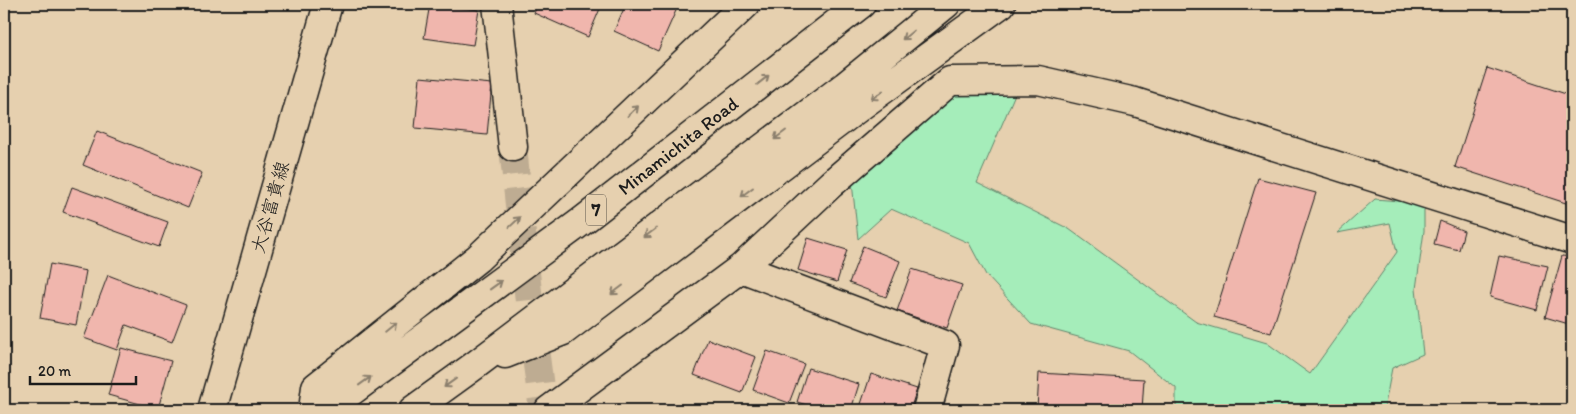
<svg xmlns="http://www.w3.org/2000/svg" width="1576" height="414" viewBox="0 0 1576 414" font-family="Itim,'Klee One',sans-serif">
  <rect width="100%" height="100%" fill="#e6d0af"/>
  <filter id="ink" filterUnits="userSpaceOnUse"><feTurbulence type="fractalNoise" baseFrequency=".02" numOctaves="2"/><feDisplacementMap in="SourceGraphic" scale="10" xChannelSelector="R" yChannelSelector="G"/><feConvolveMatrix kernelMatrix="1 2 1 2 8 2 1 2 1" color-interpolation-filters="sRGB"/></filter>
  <g filter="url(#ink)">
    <!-- green -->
    <path fill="#a5edba" stroke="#60846b" d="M953,94h62l-38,89 92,46 127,93 71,21 43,31 87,-122 -7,-29 -53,10 38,-34 49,4v28l-8,58 7,65 -31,14 -8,42h-208v-22l-47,-37 -98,-27 -45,-49 -17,-32 -78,-34 -33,30 -6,-57z"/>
    <!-- building -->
    <path fill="#f0b6ad" stroke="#1c1c1c" d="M430,4l49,6 -6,35 -49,-7z
      M538,4h64l-14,33 -54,-24z
      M626,4h46l6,2 -20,45 -44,-20z
      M1487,68l85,28v109l-117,-38z
      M420,77l72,7 -5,51 -72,-7z
      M97,131l105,42 -14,35 -105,-43z
      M1258,178l58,15 -45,140 -57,-16z
      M72,187l96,35 -9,25 -96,-35z
      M1440,221l24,10 -5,19 -25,-6z
      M808,238l39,12 -10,32 -39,-12z
      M863,246l37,15 -14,36 -37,-14z
      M1499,256l49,10 -11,44 -47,-13z
      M1562,256l10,1v68l-27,-8z
      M50,264l36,7 -10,54 -36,-7z
      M912,269l50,16 -15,43 -50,-17z
      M108,275l78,30 -14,37 -46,-17 -9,25 -33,-12z
      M708,339l48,18 -14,36 -48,-18z
      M121,348l50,13 -13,48 -50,-14z
      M767,351l37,13 -15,39 -36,-13z
      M808,368l51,16 -8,26h-28l-26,-8z
      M1039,373l105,6 -2,31h-105z
      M871,374l46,15 -7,21h-51z"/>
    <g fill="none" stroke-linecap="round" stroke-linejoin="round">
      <!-- minor-tunnel -->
      <path stroke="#beac92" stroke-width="28" stroke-dasharray="28 14" stroke-linecap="butt" d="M513,147l17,164 13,99"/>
      <!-- minor casing -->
      <g stroke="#1c1c1c" stroke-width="31">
        <path id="minor" d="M497,4l16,143
          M741,268l204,77 -18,65
          M549,410l192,-142 90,-84 119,-103 88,-1 97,22 437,138"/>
      </g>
      <!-- secondary casing -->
      <g stroke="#1c1c1c" stroke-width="31">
        <path id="secondary" d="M212,410l116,-406"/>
      </g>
      <!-- motorway casing -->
      <g stroke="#1c1c1c" stroke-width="31">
        <path id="motorway" d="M505,354l58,-23 299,-226 139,-101
          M313,410l3,-23 162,-129 268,-254
          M326,410l255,-188 280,-218
          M413,410l61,-44 371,-280 101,-82"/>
      </g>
      <!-- minor -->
      <use href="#minor" stroke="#e6d0af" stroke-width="28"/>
      <!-- secondary -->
      <use href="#secondary" stroke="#e6d0af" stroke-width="28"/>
      <!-- motorway -->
      <use href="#motorway" stroke="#e6d0af" stroke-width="28"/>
    </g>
    <!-- one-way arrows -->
    <defs><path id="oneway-shaft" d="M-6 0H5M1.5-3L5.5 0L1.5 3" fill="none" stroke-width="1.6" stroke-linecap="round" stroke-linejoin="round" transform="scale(1.25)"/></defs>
    <g stroke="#8b7f6d">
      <use href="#oneway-shaft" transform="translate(908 35) rotate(141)"/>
      <use href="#oneway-shaft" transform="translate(763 80) rotate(-38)"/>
      <use href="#oneway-shaft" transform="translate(877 95) rotate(144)"/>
      <use href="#oneway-shaft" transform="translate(633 111) rotate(-43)"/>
      <use href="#oneway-shaft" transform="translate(780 135) rotate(143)"/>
      <use href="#oneway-shaft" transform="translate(747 192) rotate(143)"/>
      <use href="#oneway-shaft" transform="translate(515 222) rotate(-43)"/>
      <use href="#oneway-shaft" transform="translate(650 233) rotate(143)"/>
      <use href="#oneway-shaft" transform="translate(496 285) rotate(-36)"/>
      <use href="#oneway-shaft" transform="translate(617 290) rotate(143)"/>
      <use href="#oneway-shaft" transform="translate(391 327) rotate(-39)"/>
      <use href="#oneway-shaft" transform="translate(365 381) rotate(-36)"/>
      <use href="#oneway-shaft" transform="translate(450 383) rotate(144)"/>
    </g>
  </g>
  <g text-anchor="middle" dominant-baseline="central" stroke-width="5" stroke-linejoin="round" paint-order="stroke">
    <!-- shield labels -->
    <rect fill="#e6d0af" stroke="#595248" stroke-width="1" x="586" y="194.5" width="20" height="31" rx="4"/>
    <g font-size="18" font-weight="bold" fill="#1c1c1c">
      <text x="596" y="210">7</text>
    </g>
    <!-- street labels -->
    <g font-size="19" fill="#1c1c1c" stroke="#e6d0af">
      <text transform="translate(678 146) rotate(-38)">Minamichita Road</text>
      <text transform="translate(270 207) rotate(-74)">大谷富貴線</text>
    </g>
  </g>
  <!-- margin -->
  <rect width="1576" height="414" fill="none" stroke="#e6d0af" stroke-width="20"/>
  <rect x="10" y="10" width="1556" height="394" fill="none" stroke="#1c1c1c" stroke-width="2" filter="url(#ink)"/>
  <!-- scale -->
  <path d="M30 376v8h106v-8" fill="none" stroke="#1c1c1c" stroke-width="2.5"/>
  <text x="38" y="376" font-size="15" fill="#1c1c1c" stroke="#e6d0af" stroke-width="4" paint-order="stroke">20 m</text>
</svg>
